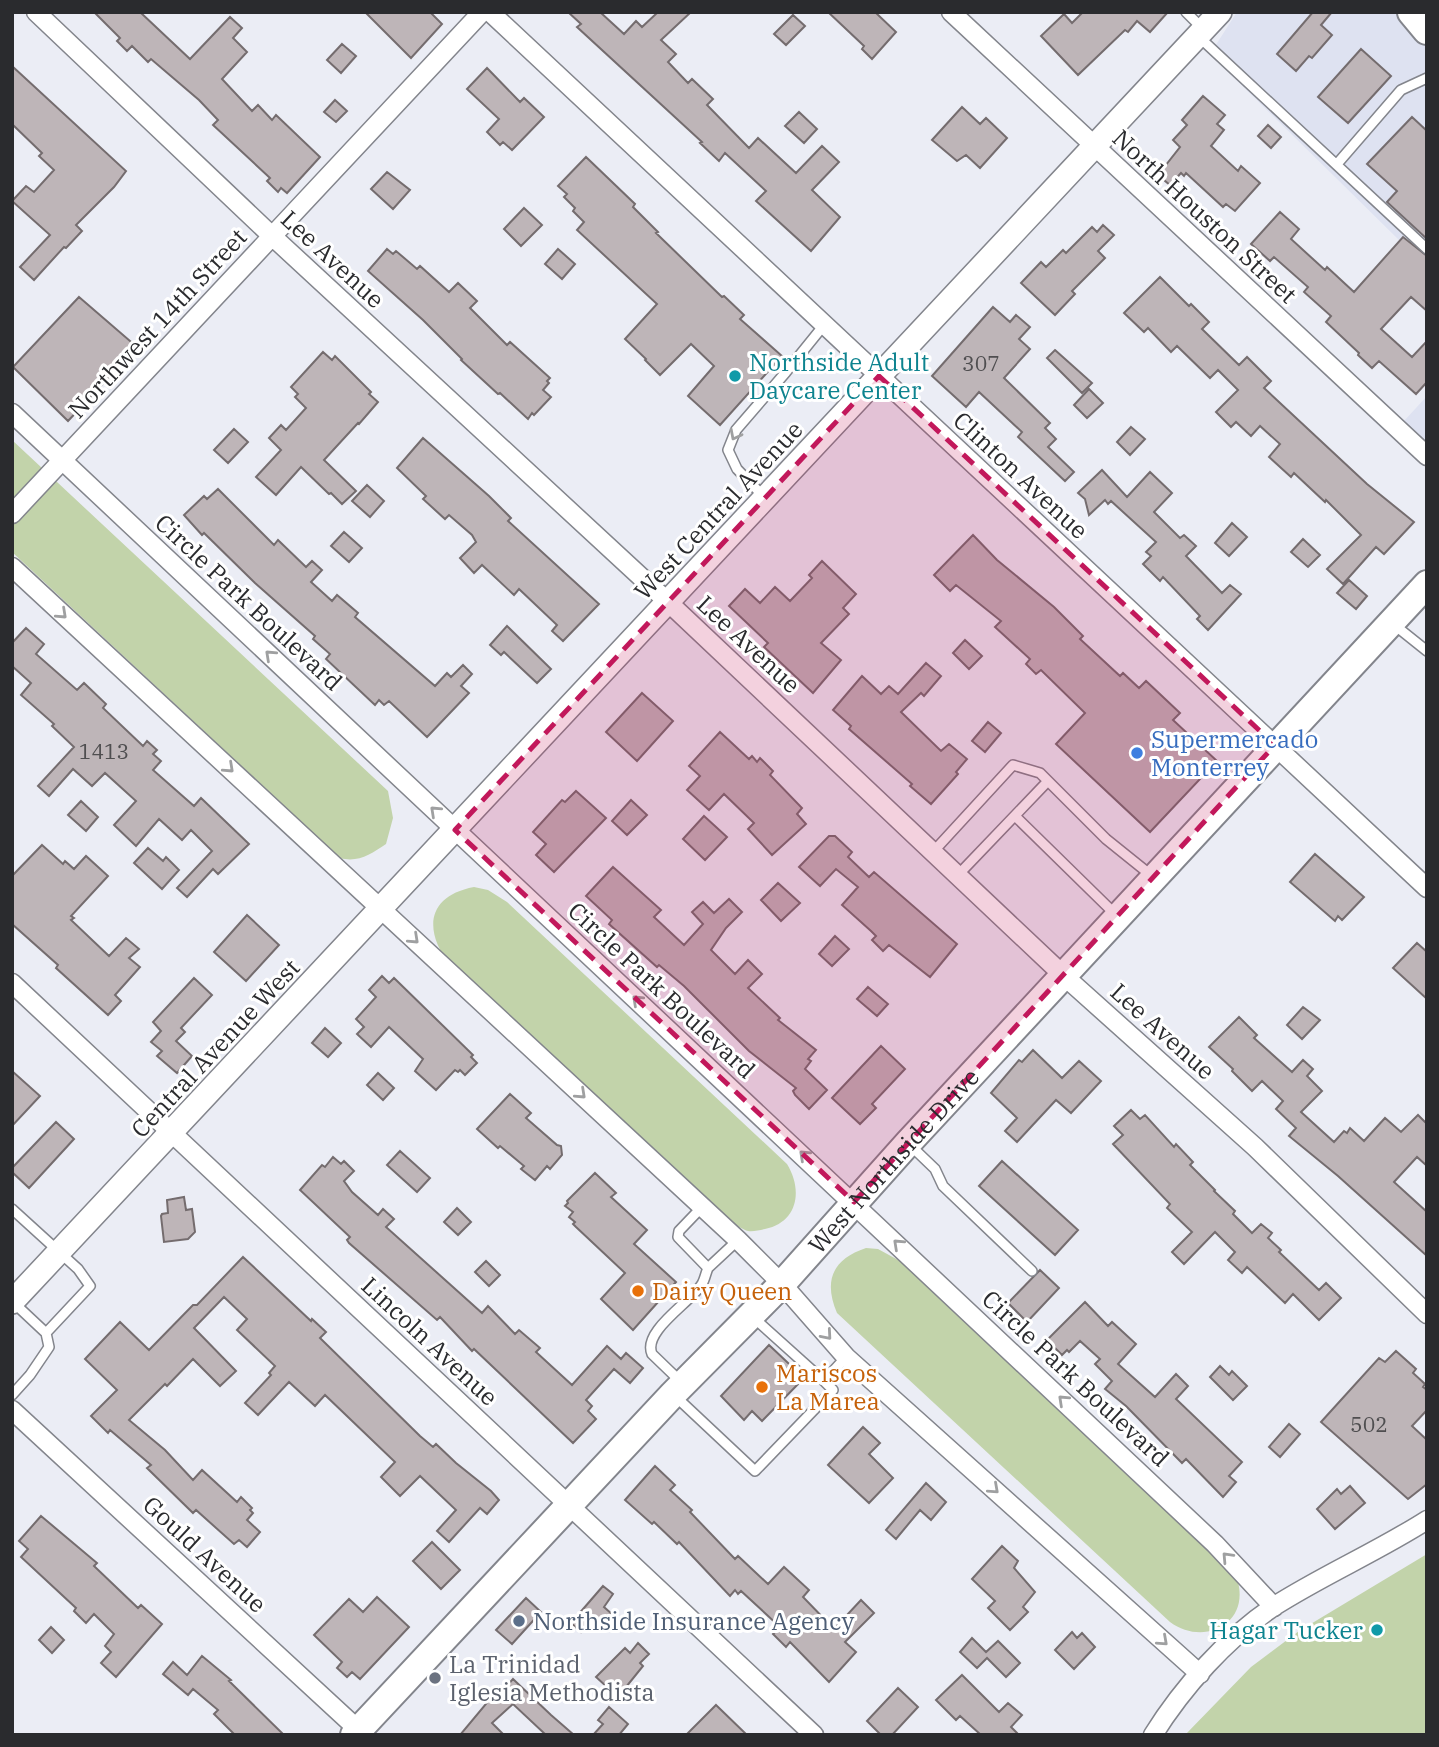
<svg xmlns="http://www.w3.org/2000/svg" width="1439" height="1747" viewBox="0 0 1439 1747" font-family="'IBM Plex Serif',serif">
  <rect width="100%" height="100%" fill="#ebedf5"/>
  <!-- built -->
  <path fill="#dee2f1" d="M1237,12h190v250l-28,-22 -189,-186z
    M1427,396v46l-23,-21z"/>
  <!-- green -->
  <path fill="#c2d3aa" d="M12,440l376,351 5,27 -7,26c-15,10 -28,19 -46,14l-328,-306z
    M474,887l14,3 19,12 280,262c16,26 11,58 -22,65 -5,1 -12,3 -17,2 -5,-1 -11,-6 -15,-8l-283,-258c-27,-35 -23,-69 24,-78z
    M866,1248l12,1 22,12 326,303c4,5 11,12 12,18 11,44 -36,64 -68,40l-333,-309c-14,-33 -4,-54 29,-65z
    M1427,1554v181h-242l66,-68 48,-36z"/>
  <!-- building -->
  <path fill="#beb5b8" stroke="#746c6e" stroke-width="2" d="M94,12h46l50,47 40,-42 12,11 -9,10 14,14 -25,27 30,32 6,-6 14,15 4,-5 44,42 -33,36 -6,-5 -3,4 -11,-11 3,-3 -57,-53 5,-5 -19,-20 -48,-41 -3,3 -16,-16 -5,5 -10,-10 3,-3z
    M365,12h65l12,12 -31,34z
    M568,12h32l24,22 12,-13 6,6 16,-15h33l-30,28 15,14 -8,8 20,21 4,-4 21,20 -6,6 42,43 9,-10 38,35 26,-27 17,16 -27,28 28,27 -29,34 -55,-50 10,-10 -41,-38 -6,8 -19,-18 2,-1 -125,-115 4,-3z
    M828,12h47l21,20 -24,27 -10,-10 2,-3z
    M1083,12h85l-18,20 -13,-11 -9,11 -3,-2 -47,45 -37,-39 23,-22 8,9z
    M1313,12h19l-11,13 11,10 -20,23 -3,-2 -13,15 -19,-17z
    M793,15l12,11 -19,19 -12,-11z
    M342,44l14,12 -15,17 -14,-13z
    M1361,49l30,27 -43,47 -30,-26z
    M12,66l114,105 -12,16 -38,38 6,6 -16,17 -2,-1 -30,33 -14,-13 30,-32 -38,-34 14,-15 8,6 20,-22 -15,-14 3,-3 -30,-29z
    M487,68l33,34 4,-4 20,19 -32,33 -9,-8 -3,3 -13,-13 12,-13 -32,-30z
    M1203,96l22,19 -8,9 7,6 -13,16 27,25 3,-5 19,17 -25,28 -9,-7 -3,3 -37,-34 -2,3 -3,-3 -11,12 -12,-10 22,-28 -7,-7 14,-15 -5,-5z
    M335,100l12,11 -11,11 -12,-10z
    M962,107l18,17 6,-6 21,20 -27,30 -14,-13 -9,6 -25,-21z
    M799,112l18,17 -13,14 -19,-17z
    M1412,117l15,14v108l-40,-37 10,-11 -30,-27z
    M1268,125l13,12 -10,11 -13,-12z
    M586,157l49,47 -2,3 25,25 -2,1 66,64 2,-1 20,19 -4,4 42,37 -62,69 -32,-29 26,-30 -23,-22 -31,31 -15,-15 1,-1 -21,-20 32,-35 -80,-74 7,-8 -11,-11 2,-3 -11,-11 3,-3 -9,-8z
    M387,172l23,18 -17,19 -22,-20z
    M524,208l18,17 -21,21 -17,-17z
    M1280,212l19,17 -8,10 34,31 2,-3 27,25 49,-55 24,19v55l-16,-14 -30,32 31,28 15,-16v41l-11,12 -37,-33 -7,7 -14,-13 1,-2 -33,-31 5,-6 -27,-24 4,-5 -34,-30 -4,4 -19,-17z
    M1103,225l11,10 -16,16 7,7 -33,33 3,3 -20,21 -34,-32 20,-21 5,5 17,-17 3,3 26,-26 5,5z
    M387,249l6,5 3,-3 21,18 3,-3 29,26 9,-9 19,18 -7,7 37,37 3,-3 40,36 -3,3 2,2 -6,7 8,7 -17,18 -2,-2 -4,6 -28,-26 -2,1 -37,-34 1,-1 -39,-39 -55,-49z
    M558,249l17,15 -13,15 -17,-15z
    M1160,277l29,29 2,-2 18,18 -7,7 37,36 8,-8 24,24 -7,7 103,96 47,38 -30,32 -8,-7 -33,37 -16,-15 34,-34 -35,-35 -1,2 -31,-29 -3,4 -22,-20 11,-13 -20,-18 -9,10 -15,-14 -5,5 -15,-15 22,-22 -20,-20 -8,8 -33,-32 -6,6 -23,-24 -4,4 -20,-19z
    M79,297l58,50 -69,74 -55,-54z
    M993,307l17,15 6,-7 14,12 -11,12 11,10 -26,29 46,45 -5,5 11,11 -8,8 26,25 -9,9 -47,-44 4,-5 -43,-40 -13,15 -34,-31z
    M1055,350l37,33 -10,10 -35,-35z
    M323,352l9,8 3,-4 36,36 -2,2 9,8 -19,22 -1,-1 -34,37 32,31 -14,13 -11,-11 -2,1 -28,-27 -25,28 -20,-18 25,-27 -12,-12 12,-13 5,5 20,-22 -11,-11 3,-3 -7,-7z
    M1089,389l14,14 -16,15 -13,-13z
    M1131,427l14,12 -15,16 -13,-13z
    M234,429l14,13 -20,21 -14,-13z
    M423,438l66,58 22,22 -3,3 91,83 -36,37 -11,-10 5,-6 -38,-36 -5,6 -32,-30 -8,8 -14,-15 16,-16 -4,-7 -23,-20 -4,4 -22,-20 3,-3 -29,-28z
    M1102,470l25,27 23,-25 22,21 -18,19 26,26 4,-3 12,11 -10,10 36,37 8,-8 11,9 -33,36 -11,-11 3,-3 -37,-39 -3,4 -17,-17 8,-8 -5,-4 10,-10 -45,-41 -3,3 -3,-4 -16,15 -4,-16 -7,-6z
    M367,485l17,16 -14,16 -18,-16z
    M218,489l56,56 4,-5 28,27 6,-6 10,9 -11,12 21,19 5,-6 21,18 -3,4 80,69 12,-13 4,4 12,-12 9,9 -11,12 8,7 -42,44 -38,-36 -5,4 -5,-5 -4,5 -49,-46 4,-5 -17,-15 2,-3 -60,-53 -51,-50 -2,2 -18,-20 20,-19 3,3z
    M1232,523l15,14 -18,19 -14,-13z
    M344,532l18,16 -13,14 -18,-16z
    M973,535l24,25 57,47 29,29 -3,3 40,37 3,-3 16,15 7,-7 34,32 -7,7 44,41 -67,71 -94,-88 29,-31 -44,-43 -5,4 -10,-10 4,-5 -35,-32 6,-6 -45,-36 -6,6 -16,-16z
    M1303,539l17,16 -12,12 -17,-15z
    M822,561l34,33 -13,14 6,6 -28,29 20,17 -28,33 -49,-46 4,-4 -39,-37 16,-17 15,14 15,-16 15,14 22,-23 -3,-3z
    M1349,580l18,16 -11,13 -19,-16z
    M507,626l44,43 -14,14 -33,-31 -3,3 -11,-10z
    M26,628l18,16 -8,10 41,36 7,-7 22,21 -3,4 40,38 4,-5 10,9 -4,4 8,7 -8,9 41,36 7,-8 48,46 -31,30 -5,-5 -26,28 -10,-9 35,-37 -21,-21 -9,10 -23,-21 -23,27 -22,-21 22,-24 -31,-28 -13,13 -19,-17 -24,27 -11,-10 36,-39 -22,-21 2,-2 -33,-29 10,-12 -19,-17v-23z
    M965,640l17,16 -13,13 -16,-16z
    M926,663l15,13 -17,20 -3,-3 -20,19 40,39 8,-7 18,15 -11,13 2,2 -27,30 -21,-18 2,-2 -63,-55 2,-3 -18,-16 29,-34 19,18 8,-8 9,8z
    M642,693l31,28 -36,40 -31,-29z
    M988,722l13,11 -16,19 -13,-11z
    M720,732l29,27 3,-3 5,6 3,-4 13,13 -3,4 32,33 -5,6 9,10 -34,31 -24,-26 6,-6 -30,-29 -15,16 -22,-20 13,-14 -11,-10z
    M576,791l30,27 -52,54 -18,-17 10,-11 -13,-12 29,-32 3,2z
    M631,800l16,15 -20,20 -15,-14z
    M81,801l17,16 -12,14 -18,-16z
    M704,816l23,21 -22,23 -22,-21z
    M829,836h6l17,16 -4,5 21,20 5,-5 83,72 -27,33 -41,-32 -6,6 -11,-11 4,-4 -5,-5 -29,-26 16,-18 -22,-18 -16,17 -21,-19z
    M42,845l21,19 2,-3 9,8 12,-13 22,20 -37,40 3,2 -3,2 38,36 17,-18 13,11 -10,9 11,9 -25,28 6,6 -13,14 -52,-47 2,-3 -46,-41v-48z
    M148,848l15,13 3,-4 13,13 -17,19 -28,-26z
    M1315,854l49,43 -22,23 -4,-4 -3,5 -45,-39z
    M613,867l48,43 -7,7 30,28 19,-21 -11,-12 11,-10 11,11 15,-14 13,13 -16,16 -15,22 24,24 13,-14 14,14 -14,14 32,30 -2,2 38,30 -8,9 3,2 -6,8 22,21 -18,19 -14,-14 -2,-4 3,-3 -47,-37 -65,-65 -25,-21 -2,2 -48,-43 3,-4 -26,-24z
    M778,883l22,20 -19,18 -20,-21z
    M247,915l32,30 -33,36 -32,-29z
    M835,936l14,13 -17,17 -13,-12z
    M1417,943l10,9v47l-34,-31z
    M382,976l7,7 5,-5 79,77 -2,2 6,6 -12,12 -5,-5 -2,2 -3,-2 -19,20 -21,-19 8,-12 -34,-32 -18,20 -14,-13 7,-7 -8,-8 20,-22 -7,-7z
    M194,978l18,17 -31,33 4,4 -9,9 16,15 -15,17 -20,-17 5,-5 -11,-9 10,-11 -8,-9z
    M868,987l20,17 -11,12 -20,-17z
    M1303,1007l17,13 -18,19 -15,-14z
    M1239,1017l18,18 -3,3 38,34 11,-12 10,9 -6,7 15,15 -21,21 33,30 10,-11 3,2 3,-5 14,13 21,-23 16,14 17,-17 9,9v42l-10,-9 -23,25 33,30v44l-89,-80 -49,-40 7,-8 -20,-19 7,-8 -21,-20 -10,10 -20,-20 1,-2 -24,-22z
    M325,1028l16,15 -13,14 -16,-14z
    M881,1046l24,23 -33,35 4,4 -16,16 -28,-26z
    M1033,1050l29,28 17,-17 22,20 -30,32 -15,-13 -39,42 -12,-11 12,-13 -26,-25 28,-33 3,2z
    M12,1071l28,25 -28,30z
    M378,1073l16,15 -11,12 -16,-15z
    M510,1094l21,19 -5,5 31,27 4,1 1,9 -12,14 -3,-3 -12,14 -14,-11 3,-3 -24,-20 -2,2 -21,-19z
    M1131,1110l9,9 5,-4 29,32 2,-3 17,18 -3,3 25,25 -1,1 21,20 -2,3 19,19 9,-9 11,9 -4,5 13,12 -2,2 40,38 7,-7 15,15 -22,22 -26,-26 -8,9 -38,-36 -5,6 -14,-13 7,-8 -20,-20 -31,32 -12,-12 20,-20 -25,-24 3,-4 -57,-60 10,-9 -9,-9z
    M56,1122l18,17 -45,49 -17,-16v-4z
    M400,1151l30,27 -13,14 -30,-27z
    M333,1157l8,7 3,-3 10,10 -10,10 8,11 26,23 5,-6 11,10 -8,8 96,86 6,-7 27,28 4,-4 21,18 -4,4 36,33 35,-39 14,13 5,-6 17,15 -13,15 -16,-14 -28,31 6,6 -4,5 8,8 -23,24 -99,-94 -2,2 -32,-34 -3,3 -88,-77 -2,-3 3,-3 -50,-47 22,-25 3,2z
    M1002,1161l76,69 -23,25 -76,-69z
    M595,1173l21,20 -5,4 36,33 -13,14 42,38 -43,48 -32,-31 24,-26 -49,-46 -3,-3 2,-2 -6,-5 4,-5 -8,-6 3,-3 -1,-2z
    M184,1197l2,13 6,-1 3,23 -7,7 -24,3 -3,-26 1,-2 6,-1 -1,-13z
    M457,1208l14,14 -13,13 -14,-13z
    M243,1257l68,64 1,-2 14,13 -6,6 100,98 13,11 3,-3 20,19 35,28 8,9 -12,14 -7,-6 -31,34 -12,-11 19,-21 -36,-34 -20,20 -19,-19 14,-15 -70,-67 -10,11 -26,-24 -31,33 -13,-12 26,-28 -2,-2 6,-7 -38,-36 10,-11 -23,-22 -30,31 42,43 -16,15 -27,-27 -26,27 -2,-2 -36,36 36,30 28,30 9,-10 35,32 4,-5 11,11 -2,2 3,3 -6,7 13,12 -13,15 -8,-7 -5,4 -38,-34 -3,3 -46,-45 4,-3 -41,-35 -2,3 -17,-17 26,-26 -32,-31 35,-37 29,28 44,-45h4z
    M486,1261l14,14 -11,11 -14,-14z
    M1040,1270l19,18 -32,34 -19,-19z
    M1085,1302l23,24 4,-4 24,22 -18,20 37,33 21,-23 12,12 -12,13 66,63 -13,14 7,6 -13,15 -37,-38 -4,4 -56,-57 -21,-17 7,-8 -17,-17 5,-5 -20,-18 -11,11 -2,-2 -5,5 -15,-15z
    M769,1345l35,33 -42,43 -10,-10 -8,9 -23,-24z
    M1396,1351l20,18 -3,4 12,11 -2,3 4,3v20l-15,16 15,14v44l-19,15 -87,-77 58,-64 6,4z
    M1220,1366l9,9 3,-4 15,15 -14,14 -23,-23z
    M1289,1424l11,10 -20,23 -11,-10z
    M863,1427l17,16 -11,11 24,24 -24,25 -41,-38z
    M655,1466l20,19 -5,5 22,20 -2,2 45,47 3,-3 30,28 16,-17 25,23 -6,7 31,32 27,-29 13,13 -29,29 11,10 -27,30 -39,-40 -4,5 -13,-13 7,-7 -39,-36 -3,3 -3,-4 -5,6 -51,-54 -2,2 -23,-22 -2,2 -27,-24z
    M926,1483l20,19 -15,18 -11,-10 -24,29 -10,-9z
    M1350,1486l15,17 -30,26 -18,-20 20,-20 4,5z
    M41,1516l56,47 -3,3 44,42 3,-3 21,19 -46,53 -15,-14 10,-11 -6,-6 9,-12 -20,-20 -8,9 -12,-12 2,-3 -55,-51 7,-8 -9,-8z
    M432,1542l28,28 -19,19 -28,-28z
    M1002,1546l16,15 -4,7 21,24 -12,15 5,5 -18,18 -22,-22 7,-7 -23,-22z
    M603,1586l10,8 -9,13 9,8 -10,11 -10,-8 -12,14 -10,-9z
    M377,1597l32,30 -49,52 -8,-7 -5,5 -10,-9 5,-6 -28,-27 35,-36 14,13z
    M526,1598l15,14 -29,32 -16,-14z
    M51,1627l13,13 -12,13 -13,-13z
    M1072,1632l5,6 5,-5 13,14 -21,22 -19,-19z
    M972,1638l14,14 12,-11 22,22 -14,14 -19,-19 -10,10 -17,-16z
    M638,1643l11,11 -9,9 3,3 -25,31 -22,-20 29,-29 5,5z
    M202,1656l29,24 -2,1 55,54h-49l-21,-21 4,-4 -25,-21 -5,6 -25,-21 10,-12 14,13z
    M962,1675l37,37 9,-9 14,12 -11,12 8,8h-38l-21,-19 -4,4 -20,-20z
    M513,1679l38,36 23,20h-28l-33,-31 -21,19 12,12h-44l30,-36 3,2z
    M898,1688l20,19 -26,28h-11l-14,-14z
    M716,1705l31,30h-61z
    M609,1707l19,17 -9,11h-26l10,-11 -5,-4z"/>
  <g fill="none" stroke-linecap="round" stroke-linejoin="round">
    <!-- service casing -->
    <g stroke="#83858c" stroke-width="12">
      <path id="service" d="M1186,12l16,16
        M1198,36l229,213
        M1337,164l64,-74 26,-12
        M764,497l-27,-28 -9,-19 8,-20 50,-58 38,-47
        M1392,623l35,28
        M1015,816l101,99
        M933,852l80,-87 27,8 66,66 46,37
        M958,875l90,-94
        M909,1144l26,25 8,17 89,85
        M12,1209l66,60 12,17 -44,47
        M708,1268l30,-28
        M754,1318l70,63 22,-24
        M681,1382l-29,-28c-10,-23 39,-52 50,-70 3,-5 4,-12 6,-16l-30,-31 1,-6 22,-23
        M12,1395l18,-20 19,-28 -3,-14 -32,-30
        M674,1395l81,76 78,-81 -9,-9"/>
    </g>
    <!-- minor casing -->
    <g stroke="#83858c" stroke-width="21">
      <path id="minor" d="M36,12l236,224 396,366 395,373 192,172 172,167
        M490,12l937,876
        M951,12l476,444
        M12,413l1203,1131 59,63
        M12,514l470,-502
        M12,567l726,673 44,44 64,73 354,317
        M12,983l802,752
        M12,1410l352,325
        M1153,1735c30,-48 73,-96 120,-128 50,-32 104,-55 154,-87"/>
    </g>
    <!-- tertiary casing -->
    <g stroke="#83858c" stroke-width="26">
      <path id="tertiary" d="M12,1302l1208,-1290"/>
    </g>
    <!-- secondary casing -->
    <g stroke="#83858c" stroke-width="30">
      <g id="secondary">
        <path id="s1" d="M354,1735l319,-341 109,-110 126,-141 519,-559"/>
      </g>
    </g>
    <!-- primary casing -->
    <g stroke="#83858c" stroke-width="32">
      <path id="primary" d="M1412,12l15,18"/>
    </g>
    <!-- service -->
    <use href="#service" stroke="#fff" stroke-width="9"/>
    <!-- minor -->
    <use href="#minor" stroke="#fff" stroke-width="18"/>
    <!-- tertiary -->
    <use href="#tertiary" stroke="#fff" stroke-width="23"/>
    <!-- secondary -->
    <use href="#secondary" stroke="#fff" stroke-width="26"/>
    <!-- primary -->
    <use href="#primary" stroke="#fff" stroke-width="28"/>
  </g>
  <!-- one-way arrows -->
  <defs><path id="oneway-chevron" d="M-2-3.5L2.5 0L-2 3.5" fill="none" stroke-width="1.6" stroke-linecap="round" stroke-linejoin="round" transform="scale(1.75)"/></defs>
  <g stroke="#9fa0a1">
    <use href="#oneway-chevron" transform="translate(735 435) rotate(117)"/>
    <use href="#oneway-chevron" transform="translate(62 614) rotate(43)"/>
    <use href="#oneway-chevron" transform="translate(270 655) rotate(-137)"/>
    <use href="#oneway-chevron" transform="translate(229 768) rotate(43)"/>
    <use href="#oneway-chevron" transform="translate(435 811) rotate(-137)"/>
    <use href="#oneway-chevron" transform="translate(414 939) rotate(43)"/>
    <use href="#oneway-chevron" transform="translate(637 1000) rotate(-137)"/>
    <use href="#oneway-chevron" transform="translate(581 1094) rotate(43)"/>
    <use href="#oneway-chevron" transform="translate(804 1155) rotate(-137)"/>
    <use href="#oneway-chevron" transform="translate(898 1244) rotate(-137)"/>
    <use href="#oneway-chevron" transform="translate(827 1335) rotate(49)"/>
    <use href="#oneway-chevron" transform="translate(1063 1400) rotate(-137)"/>
    <use href="#oneway-chevron" transform="translate(994 1489) rotate(42)"/>
    <use href="#oneway-chevron" transform="translate(1227 1557) rotate(-133)"/>
    <use href="#oneway-chevron" transform="translate(1163 1641) rotate(42)"/>
  </g>
  <!-- marked area -->
  <path fill="#c2185b" fill-opacity="0.2" stroke="#c2185b" stroke-width="5" stroke-dasharray="14 9" stroke-linejoin="round" d="M879,376l396,369 -421,457 -399,-372z"/>
  <!-- markers -->
  <g fill="#0f9aa8" stroke="#fff" stroke-width="2.5">
    <circle cx="735" cy="376" r="7"/>
    <circle cx="1377" cy="1630" r="7"/>
  </g>
  <circle fill="#3f7fe0" stroke="#fff" stroke-width="2.5" cx="1137" cy="753" r="7"/>
  <g fill="#e8710a" stroke="#fff" stroke-width="2.5">
    <circle cx="638" cy="1291" r="7"/>
    <circle cx="762" cy="1387" r="7"/>
  </g>
  <circle fill="#5c6f8a" stroke="#fff" stroke-width="2.5" cx="519" cy="1621" r="7"/>
  <circle fill="#6b7280" stroke="#fff" stroke-width="2.5" cx="435" cy="1678" r="7"/>
  <g text-anchor="middle" dominant-baseline="central" stroke-width="6" stroke-linejoin="round" paint-order="stroke">
    <!-- number labels -->
    <g font-size="21" fill="#4f4e50">
      <text x="981" y="363">307</text>
      <text x="104" y="751">1413</text>
      <text x="1369" y="1424">502</text>
    </g>
    <!-- street labels -->
    <g font-size="24" fill="#2a2b2e" stroke="#fff">
      <text transform="translate(1205 216) rotate(43)">North Houston Street</text>
      <text transform="translate(333 259) rotate(43)">Lee Avenue</text>
      <text transform="translate(157 323) rotate(-47)">Northwest 14th Street</text>
      <text transform="translate(1021 475) rotate(43)">Clinton Avenue</text>
      <text transform="translate(718 510) rotate(-47)">West Central Avenue</text>
      <text transform="translate(249 602) rotate(43)">Circle Park Boulevard</text>
      <text transform="translate(749 644) rotate(43)">Lee Avenue</text>
      <text transform="translate(662 990) rotate(43)">Circle Park Boulevard</text>
      <text transform="translate(1163 1031) rotate(42)">Lee Avenue</text>
      <text transform="translate(215 1048) rotate(-47)">Central Avenue West</text>
      <text stroke="none"><textPath href="#s1" startOffset="788">West Northside Drive</textPath></text>
      <text transform="translate(430 1341) rotate(43)">Lincoln Avenue</text>
      <text transform="translate(1076 1378) rotate(43)">Circle Park Boulevard</text>
      <text transform="translate(205 1554) rotate(43)">Gould Avenue</text>
    </g>
    <!-- culture labels -->
    <g font-size="24" fill="#0d838f" stroke="#fff" text-anchor="start">
      <text x="749" y="362">Northside Adult<tspan x="749" dy="28">Daycare Center</tspan></text>
      <text x="1363" y="1630" text-anchor="end">Hagar Tucker</text>
    </g>
    <!-- shop labels -->
    <g font-size="24" fill="#366cbe" stroke="#fff" text-anchor="start">
      <text x="1151" y="739">Supermercado<tspan x="1151" dy="28">Monterrey</tspan></text>
    </g>
    <!-- food labels -->
    <g font-size="24" fill="#c56008" stroke="#fff" text-anchor="start">
      <text x="652" y="1291">Dairy Queen</text>
      <text x="776" y="1373">Mariscos<tspan x="776" dy="28">La Marea</tspan></text>
    </g>
    <!-- service labels -->
    <g font-size="24" fill="#4e5e75" stroke="#fff" text-anchor="start">
      <text x="533" y="1621">Northside Insurance Agency</text>
    </g>
    <!-- worship labels -->
    <g font-size="24" fill="#5b616d" stroke="#fff" text-anchor="start">
      <text x="449" y="1664">La Trinidad<tspan x="449" dy="28">Iglesia Methodista</tspan></text>
    </g>
  </g>
  <!-- border -->
  <rect width="1439" height="1747" fill="none" stroke="#2a2b2e" stroke-width="28"/>
</svg>
